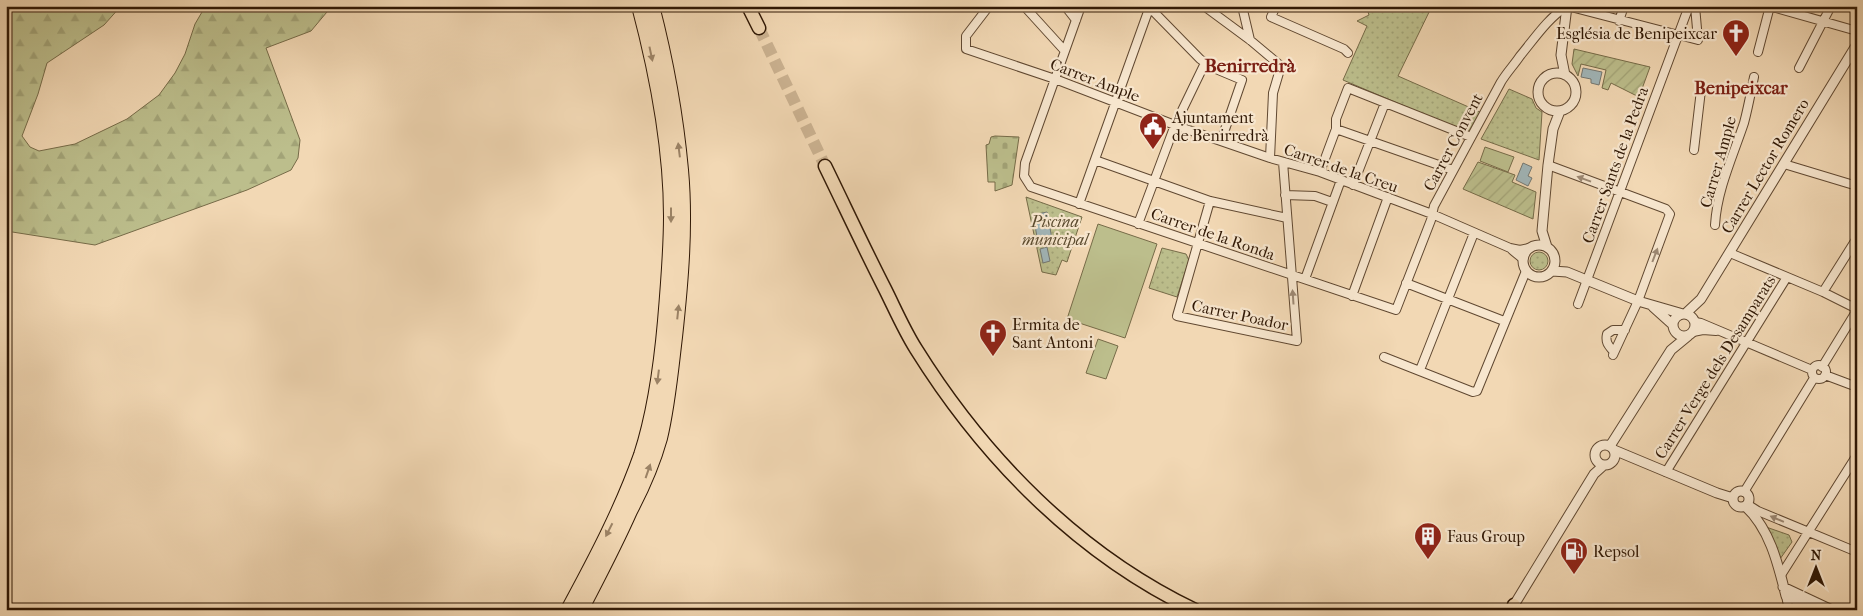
<svg xmlns="http://www.w3.org/2000/svg" width="1863" height="616" viewBox="0 0 1863 616" font-family="'IM FELL French Canon',serif">
  <defs>
    <pattern id="grass-dots" width="8" height="8" patternUnits="userSpaceOnUse" patternTransform="scale(1.25)"><rect width="8" height="8" fill="#bcbe8c"/><path d="M2 2h.1M6 6h.1" fill="none" stroke="#a2a377" stroke-width="1.8" stroke-linecap="round"/></pattern>
    <pattern id="forest-firs" width="22" height="20" patternUnits="userSpaceOnUse" patternTransform="scale(1.25)"><rect width="22" height="20" fill="#bcbe8c"/><path d="M5 1l3.5 6h-7zM16 11l3.5 6h-7z" fill="#a2a377"/></pattern>
    <pattern id="cemetery-stones" width="16" height="16" patternUnits="userSpaceOnUse" patternTransform="scale(1.25)"><rect width="16" height="16" fill="#bcbe8c"/><path d="M2 7V4a2 2 0 0 1 4 0v3zM10 15v-3a2 2 0 0 1 4 0v3z" fill="#a2a377"/></pattern>
    <pattern id="garden-furrows" width="10" height="10" patternUnits="userSpaceOnUse" patternTransform="scale(1.25)"><rect width="10" height="10" fill="#bcbe8c"/><path d="M-1 1l2-2M0 10L10 0M9 11l2-2" fill="none" stroke="#a2a377"/></pattern>
  </defs>
  <rect width="100%" height="100%" fill="#f2d8b4"/>
  <filter id="stains"><feTurbulence type="fractalNoise" baseFrequency=".004" numOctaves="4"/><feColorMatrix values="0 0 0 0 .2 0 0 0 0 .09 0 0 0 0 .02 0 0 0 .5 -.17"/></filter>
  <radialGradient id="worn" r=".72"><stop offset=".6" stop-color="#630" stop-opacity="0"/><stop offset="1" stop-color="#630" stop-opacity=".3"/></radialGradient>
  <!-- grass -->
  <path fill="url(#grass-dots)" stroke="#766b48" d="M1366,6h66l-34,70 82,36 -12,21 -125,-53 24,-54 -10,-5 12,-6z
    M1509,89l23,10 4,9 6,4 -3,48 -58,-21z
    M1026,197l56,20 -15,45 -5,-2 -6,15 -14,-3z
    M1162,248l24,6 3,6 -12,37 -28,-9z
    M1530 261a9 9 0 1 1 18 0a9 9 0 1 1-18 0Z
    M1766,527l23,8 3,7 -12,17z"/>
  <!-- forest -->
  <path fill="url(#forest-firs)" stroke="#766b48" d="M6,6h115l-17,19 -57,38 -9,31 -16,42 8,11 9,4 36,-7 52,-25 32,-24 16,-22 10,-19 10,-30 7,-12 6,-6h124l-21,25 -45,17 34,92 -2,18 -7,12 -44,20 -152,55 -89,-14z"/>
  <!-- cemetery -->
  <path fill="url(#cemetery-stones)" stroke="#766b48" d="M995,136l24,1 -7,48 -17,6v-9h-7l-2,-37 3,-1 2,-7z"/>
  <!-- garden -->
  <path fill="url(#garden-furrows)" stroke="#766b48" d="M1574,49l76,18 -11,30 -28,-14 -3,7 -6,-2 4,-18 -25,-6 -3,12 -6,-12z
    M1478,162l37,13 -3,7 24,10 -3,27 -70,-30z"/>
  <!-- pitch -->
  <path fill="#bcbe8c" stroke="#766b48" d="M1485,147l29,10 -6,15 -28,-11z
    M1098,224l59,20 -32,94 -58,-19z
    M1098,339l20,7 -12,33 -20,-6z"/>
  <!-- water -->
  <path fill="#a1b6b9" stroke="#747771" d="M1583,68l19,4 -3,13 -8,-2v-4l-10,-2z
    M1523,163l9,4 -4,9 4,2 -4,8 -12,-6z
    M1047,212l5,27 -14,3 -5,-27z
    M1047,247l3,14 -7,2 -3,-14z"/>
  <g fill="none" stroke-linecap="round" stroke-linejoin="round">
    <!-- trunk-tunnel -->
    <path stroke="#cbb291" stroke-width="12" stroke-dasharray="12 6" stroke-linecap="butt" d="M759,28l66,138"/>
    <!-- minor casing -->
    <g stroke="#604831" stroke-width="10">
      <path id="minor" d="M989,6l-23,30v13l89,30 125,48 90,31 50,14 112,42 78,34 10,2 9,-2
        M1024,6l40,44
        M1065,6l11,14
        M1081,6l-56,157 -1,13 7,11 365,123 35,-90 3,-14 67,-124c6,-10 13,-17 19,-26 15,-18 27,-37 47,-50
        M1204,6l46,34 31,26 -8,27 -3,65
        M1242,6l8,34
        M1276,6l-5,11 73,32 4,4
        M1567,6l131,34 -3,-34
        M1769,6l88,25
        M1149,10l5,2 46,47 11,8 31,13 -21,61
        M1619,21l5,-15
        M1758,52l12,-46
        M1799,68l32,-62
        M1336,129l117,41
        M1694,150l7,-60
        M1095,160l115,41 77,17
        M1784,164l73,22
        M1548,165l118,44 4,5 -32,87 -25,54
        M1320,172l16,-43v-10l12,-31 123,49
        M1353,185l32,-82
        M1285,195l30,1 17,6
        M1210,201l-33,115 120,25 -14,-179
        M1079,204l71,-198
        M1138,224l37,-99 30,-62
        M1715,225c2,-35 18,-69 29,-102 4,-15 7,-31 10,-46
        M1512,250l11,9
        M1730,253l93,39 34,17
        M1305,279l36,-99
        M1406,283l98,38
        M1823,292l34,-54
        M1352,296l36,-99
        M1578,304l111,-298
        M1695,322l6,1 111,47
        M1693,332l10,-2 13,1
        M1614,352c-5,-6 -9,-9 -7,-18l6,-4h12
        M1384,357l89,35 4,-1 49,-120
        M1812 372a7 7 0 1 1 14 0a7 7 0 1 1-14 0Z
        M1822,367l35,-57
        M1420,370l54,-137
        M1825,375l32,12
        M1666,472l121,-195
        M1744,492l70,-114
        M1747,504l11,7 99,41
        M1781,575l76,-120
        M1786,596l3,14"/>
    </g>
    <!-- tertiary casing -->
    <g stroke="#604831" stroke-width="11">
      <path id="tertiary" d="M1538 92a19 19 0 1 1 38 0a19 19 0 1 1-38 0Z
        M1565,75l-4,-20 6,-49
        M1523 261a16 16 0 1 1 32 0a16 16 0 1 1-32 0Z
        M1547,247l-5,-16 6,-66 5,-36 7,-18
        M1552,271l15,1 71,29 45,13
        M1653,307l20,18
        M1673 325a11 11 0 1 1 22 0a11 11 0 1 1-22 0Z
        M1685,314l16,-15 156,-255
        M1595 455a10 10 0 1 1 20 0a10 10 0 1 1-20 0Z
        M1610,446l61,-96 17,-14
        M1614,450l103,43 16,5
        M1733 499a8 8 0 1 1 16 0a8 8 0 1 1-16 0Z
        M1745,506c25,23 33,58 41,90l31,14
        M1783,587l49,23
        M1511,610l83,-136 10,-9"/>
    </g>
    <!-- trunk casing -->
    <g stroke="#301805" stroke-width="15">
      <path id="trunk" d="M748,6l11,22
        M825,166c20,41 39,82 60,123 10,20 19,41 31,60 68,109 162,205 279,261
        M1513,610l1,-5"/>
    </g>
    <!-- motorway casing -->
    <g stroke="#301805" stroke-width="16">
      <path id="motorway" d="M568,610c27,-50 54,-101 73,-155 14,-43 20,-88 24,-134 3,-35 6,-70 6,-105 0,-71 -14,-142 -32,-210
        M581,610c17,-33 34,-65 49,-99 12,-23 23,-48 30,-73 8,-33 11,-68 15,-101 6,-55 11,-112 6,-167 -5,-55 -15,-110 -29,-164"/>
    </g>
    <!-- minor -->
    <use href="#minor" stroke="#f7e6ce" stroke-width="8"/>
    <!-- tertiary -->
    <use href="#tertiary" stroke="#f7e6ce" stroke-width="9"/>
    <!-- trunk -->
    <use href="#trunk" stroke="#f2d8b4" stroke-width="12"/>
    <!-- motorway -->
    <use href="#motorway" stroke="#f2d8b4" stroke-width="14"/>
  </g>
  <!-- one-way arrows -->
  <defs><path id="oneway-solid" d="M-6-.8H1V-3.2L6.5 0L1 3.2V.8H-6Z" transform="scale(1.25)"/></defs>
  <g fill="#9b8265">
    <use href="#oneway-solid" transform="translate(651 54) rotate(78)"/>
    <use href="#oneway-solid" transform="translate(679 150) rotate(-97)"/>
    <use href="#oneway-solid" transform="translate(671 215) rotate(90)"/>
    <use href="#oneway-solid" transform="translate(678 312) rotate(-84)"/>
    <use href="#oneway-solid" transform="translate(658 377) rotate(97)"/>
    <use href="#oneway-solid" transform="translate(648 471) rotate(-71)"/>
    <use href="#oneway-solid" transform="translate(609 530) rotate(117)"/>
  </g>
  <g fill="#9d8974">
    <use href="#oneway-solid" transform="translate(1584 179) rotate(-160)"/>
    <use href="#oneway-solid" transform="translate(1655 255) rotate(-69)"/>
    <use href="#oneway-solid" transform="translate(1293 297) rotate(-94)"/>
    <use href="#oneway-solid" transform="translate(1777 519) rotate(-157)"/>
  </g>
  <!-- icons -->
  <defs>
    <g id="church-pin" transform="scale(1.4375)"><path d="M0 17L-7.5 6A9.5 9.5 0 1 1 7.5 6Z" fill="#8f2418" stroke="#f7e6ce"/><path d="M-1.2-6h2.4v3.5h3.3v2.4h-3.3V6h-2.4V-.1h-3.3v-2.4h3.3Z" fill="#fff"/></g>
    <g id="civic-pin" transform="scale(1.4375)"><path d="M0 17L-7.5 6A9.5 9.5 0 1 1 7.5 6Z" fill="#8f2418" stroke="#f7e6ce"/><path d="M-.6-6.5H3V-4.5H.6V-3L4-1V1h2V6H-6V1h2V-1L-.6-3ZM-1.2 2.5V6h2.4V2.5Z" fill="#fff"/></g>
    <g id="building-pin" transform="scale(1.4375)"><path d="M0 17L-7.5 6A9.5 9.5 0 1 1 7.5 6Z" fill="#8f2418" stroke="#f7e6ce"/><path d="M-4-6H4V6H1V3H-1V6H-4ZM-2.5-4.3h1.7v1.8h-1.7ZM.8-4.3h1.7v1.8H.8ZM-2.5-1h1.7V.8h-1.7ZM.8-1h1.7V.8H.8Z" fill="#fff"/></g>
    <g id="fuel-pin" transform="scale(1.4375)"><path d="M0 17L-7.5 6A9.5 9.5 0 1 1 7.5 6Z" fill="#8f2418" stroke="#f7e6ce"/><path d="M-5.5-6h7V0h2V4h1.3V-2.5L3-4.5l.8-.8L6-3V5H2.5V1h-1V6h-7ZM-4.2-4.7v3.2H.2V-4.7Z" fill="#fff"/></g>
  </defs>
  <g fill-rule="evenodd">
    <use href="#church-pin" x="1736" y="33"/>
    <use href="#civic-pin" x="1153" y="126"/>
    <use href="#church-pin" x="993" y="333"/>
    <use href="#building-pin" x="1428" y="536"/>
    <use href="#fuel-pin" x="1574" y="551"/>
  </g>
  <g text-anchor="middle" dominant-baseline="central" stroke-width="4.5" stroke-linejoin="round" paint-order="stroke">
    <!-- poi labels -->
    <g font-size="16" fill="#301805" stroke="#f7e6ce" text-anchor="start">
      <text x="1717" y="33" text-anchor="end">Església de Benipeixcar</text>
      <text x="1172" y="117">Ajuntament<tspan x="1172" dy="18">de Benirredrà</tspan></text>
      <text x="1012" y="324">Ermita de<tspan x="1012" dy="18">Sant Antoni</tspan></text>
      <text x="1447" y="536">Faus Group</text>
      <text x="1593" y="551">Repsol</text>
    </g>
    <!-- street labels -->
    <g font-size="16" fill="#301805" stroke="#f7e6ce">
      <text transform="translate(1095 80) rotate(21)">Carrer Ample</text>
      <text transform="translate(1453 142) rotate(-62)">Carrer Convent</text>
      <text transform="translate(1718 162) rotate(-74)">Carrer Ample</text>
      <text transform="translate(1615 165) rotate(-70)">Carrer Sants de la Pedra</text>
      <text transform="translate(1765 166) rotate(-59)">Carrer Lector Romero</text>
      <text transform="translate(1341 168) rotate(19)">Carrer de la Creu</text>
      <text transform="translate(1213 234) rotate(19)">Carrer de la Ronda</text>
      <text transform="translate(1240 315) rotate(12)">Carrer Poador</text>
      <text transform="translate(1715 367) rotate(-58)">Carrer Verge dels Desamparats</text>
    </g>
    <!-- park labels -->
    <g font-size="16" font-style="italic" fill="#5a4a2e" stroke="#f7e6ce">
      <text x="1055" y="221">Piscina<tspan x="1055" dy="18">municipal</tspan></text>
    </g>
    <!-- neighbourhood labels -->
    <g font-size="18" font-weight="bold" fill="#7a1f14" stroke="#f7e6ce">
      <text x="1741" y="88">Benipeixcar</text>
    </g>
    <!-- quarter labels -->
    <g font-size="19" font-weight="bold" fill="#7a1f14" stroke="#f7e6ce">
      <text x="1250" y="66">Benirredrà</text>
    </g>
  </g>
  <!-- margin -->
  <rect width="1863" height="616" fill="none" stroke="#f2d8b4" stroke-width="25"/>
  <rect x="8" y="8" width="1848" height="601" fill="none" stroke="#301805" stroke-width="2.5"/>
  <rect x="12" y="12" width="1838" height="591" fill="none" stroke="#301805"/>
  <!-- north arrow -->
  <g transform="translate(1816 568)" stroke="#f7e6ce" stroke-width="4" paint-order="stroke">
  <path d="M0-4L9 19L0 12L-9 19Z" fill="#301805"/>
  <text y="-8" font-size="14" font-weight="bold" text-anchor="middle" fill="#301805">N</text>
  </g>
  <rect width="100%" height="100%" filter="url(#stains)"/>
  <rect width="100%" height="100%" fill="url(#worn)"/>
</svg>
